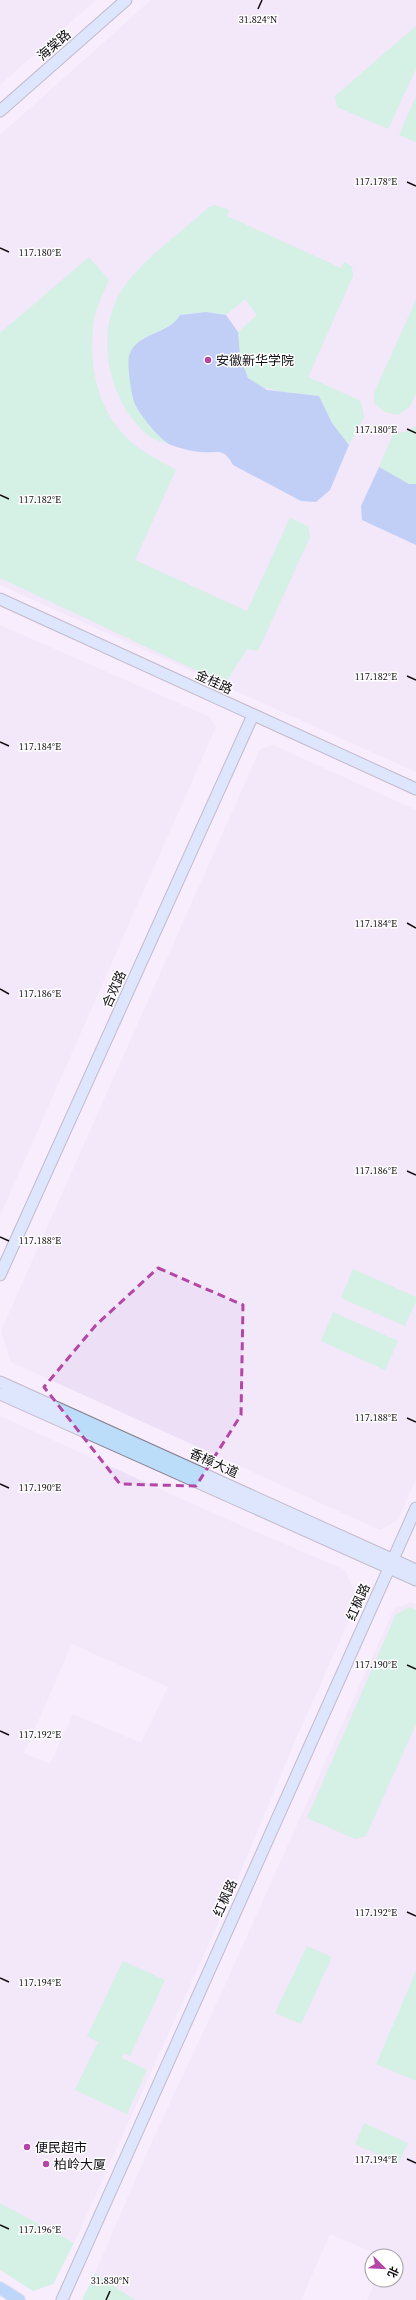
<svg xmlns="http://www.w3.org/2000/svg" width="416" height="2300" viewBox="0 0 416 2300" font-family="'Source Serif 4','Noto Sans SC',serif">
  <rect width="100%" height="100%" fill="#f7edfd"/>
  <!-- built -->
  <path fill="#ede0f6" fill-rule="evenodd" d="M0,0h96l-96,85z
    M151,0h265v772l-416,-187v-450z
    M0,625l210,92 6,10 -216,489z
    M273,745l143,65v669l-18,41 -18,10 -369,-168 -10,-31 259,-582z
    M0,1416l215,98 130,56 13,30 -66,148 -59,142 -159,353 -74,-40zM72,1644l96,43 -27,56 -68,-29 -23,50 -26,-11z
    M411,1602l5,2v367l-40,92 40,18v219h-49l9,-20h20v-24h-15l-51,-22 -29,66h-166l-40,-27 54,-125 71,-152 174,-387z"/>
  <!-- green -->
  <path fill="#aaf3c6" d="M416,26v43l-28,60 -51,-22 -2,-11z
    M416,96v46l-17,-7z
    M216,205l13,5 -2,6 114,52 3,-6 8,4 1,10 -45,101 53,24 3,16 -15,28 -17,-22 -13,-27c-19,-3 -59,-3 -71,-19 -9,-12 -9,-31 -10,-45l19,-17 -12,-16 -19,16 -20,-3 -26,3 -5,8 -34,17 9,86 19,18c-5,-2 -14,-4 -19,-7 -42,-33 -57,-104 -27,-149 22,-31 58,-55 86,-81z
    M89,257l20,23c-5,12 -13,27 -15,40 -7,45 4,97 42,126 12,9 27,16 40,24l-41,90 112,51 43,-93 18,8 2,11 -52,114 -11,-2 -22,35 -225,-106v-245z
    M416,300v93l-6,14 -12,8 -13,-3 -11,-9v-10z
    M416,426v58h-7l-30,-17 14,-33 15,-3z
    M353,1269l63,28v5l-11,24 -64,-28z
    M333,1312l65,29 -13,29 -64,-29z
    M410,1607l6,3v114l-50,112 -11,3 -48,-21 89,-204z
    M307,1946l25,11 -31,67 -26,-11z
    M123,1961l42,19 -35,76 -6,-3 -2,5 25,12 -20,44 -52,-24 23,-48 -11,-6z
    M416,1971v110l-40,-17z
    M364,2123l44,20 -10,21 -43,-20z
    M0,2203l74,40 -21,41 -20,7 -33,-21z
    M95,2273l40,27h-53z"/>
  <!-- water -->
  <path fill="#7eabf0" d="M206,312l20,3 12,17 2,24 8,22 19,12 52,6 13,27 17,22 -19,45 -14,12 -15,-1 -68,-36c-10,-19 -15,-11 -33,-13 -9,-1 -21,-4 -29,-7 -10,-4 -32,-31 -36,-41 -4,-9 -8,-40 -6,-48 7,-24 40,-21 51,-41z
    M379,467l30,17h7v61l-54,-25 -1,-14z"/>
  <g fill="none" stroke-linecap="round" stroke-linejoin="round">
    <!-- secondary casing -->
    <g stroke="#867d8c" stroke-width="13">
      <path id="secondary" d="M0,111l126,-111
        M0,599l416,190
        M0,1275l253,-560
        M0,1382l416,188
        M0,1394l416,186
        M62,2300l354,-792"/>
    </g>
    <!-- primary casing -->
    <g stroke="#d4d3d4" stroke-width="14">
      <path id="primary" d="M0,2288l19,12"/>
    </g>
    <!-- secondary -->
    <use href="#secondary" stroke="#bcddfa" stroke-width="11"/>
    <!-- primary -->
    <use href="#primary" stroke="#78bbf5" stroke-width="12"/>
  </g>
  <!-- marked area -->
  <path d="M0 0H416V2300H0ZM158,1268l85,37 -2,110 -45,71 -76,-2 -76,-97 52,-62z" fill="#f7edfd" fill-opacity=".55" fill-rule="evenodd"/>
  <path fill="none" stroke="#b447a6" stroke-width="3" stroke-dasharray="8 5" stroke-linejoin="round" d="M158,1268l85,37 -2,110 -45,71 -76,-2 -76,-97 52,-62z"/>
  <!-- ticks -->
  <path fill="none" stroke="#100d12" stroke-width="1.5" d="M258,9l4,-9M407,182l9,4M0,248l9,4M407,429l9,4M0,495l9,4M407,676l9,4M0,742l9,4M407,923l9,5M0,989l9,5M407,1171l9,4M0,1237l9,4M407,1418l9,4M0,1484l9,4M407,1665l9,4M0,1731l9,4M407,1912l9,4M0,1978l9,4M407,2159l9,4M0,2225l9,4M106,2300l4,-9"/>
  <!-- markers -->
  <g fill="#b447a6" stroke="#fff" stroke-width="1.5">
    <circle cx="208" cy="360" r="4"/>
    <circle cx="27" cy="2147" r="4"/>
    <circle cx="46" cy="2164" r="4"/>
  </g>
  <g text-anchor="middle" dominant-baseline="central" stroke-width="3" stroke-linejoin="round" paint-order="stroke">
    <!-- street labels -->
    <g font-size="13" fill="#100d12" stroke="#fff">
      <text transform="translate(54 45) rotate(-41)">海棠路</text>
      <text transform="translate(214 682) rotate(25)">金桂路</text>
      <text transform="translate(114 989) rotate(-66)">合欢路</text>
      <text transform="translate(214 1463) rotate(24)">香樟大道</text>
      <text transform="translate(358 1602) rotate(-66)">红枫路</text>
      <text transform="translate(225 1898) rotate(-66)">红枫路</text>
    </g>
    <!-- poi labels -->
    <g font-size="13" fill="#100d12" stroke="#fff" text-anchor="start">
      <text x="216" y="360">安徽新华学院</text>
      <text x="35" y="2147">便民超市</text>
      <text x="54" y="2164">柏岭大厦</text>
    </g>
  </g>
  <g font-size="10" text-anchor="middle" fill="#100d12" stroke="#fff" stroke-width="3" stroke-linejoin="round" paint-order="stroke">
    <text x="258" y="23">31.824°N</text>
    <text x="376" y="185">117.178°E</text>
    <text x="40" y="256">117.180°E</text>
    <text x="376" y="433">117.180°E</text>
    <text x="40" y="503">117.182°E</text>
    <text x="376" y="680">117.182°E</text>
    <text x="40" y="750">117.184°E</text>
    <text x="376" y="927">117.184°E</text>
    <text x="40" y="997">117.186°E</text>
    <text x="376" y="1174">117.186°E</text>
    <text x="40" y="1244">117.188°E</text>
    <text x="376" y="1421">117.188°E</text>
    <text x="40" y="1491">117.190°E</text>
    <text x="376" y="1668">117.190°E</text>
    <text x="40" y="1738">117.192°E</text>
    <text x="376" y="1916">117.192°E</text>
    <text x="40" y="1986">117.194°E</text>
    <text x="376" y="2163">117.194°E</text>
    <text x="40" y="2233">117.196°E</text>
    <text x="110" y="2284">31.830°N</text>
  </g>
  <!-- north arrow -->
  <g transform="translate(384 2268) rotate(114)"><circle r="19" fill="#ffffff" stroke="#9f9ea0"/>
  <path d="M0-3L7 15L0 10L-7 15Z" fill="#b447a6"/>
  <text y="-6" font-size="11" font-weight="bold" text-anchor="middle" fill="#100d12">北</text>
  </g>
</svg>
